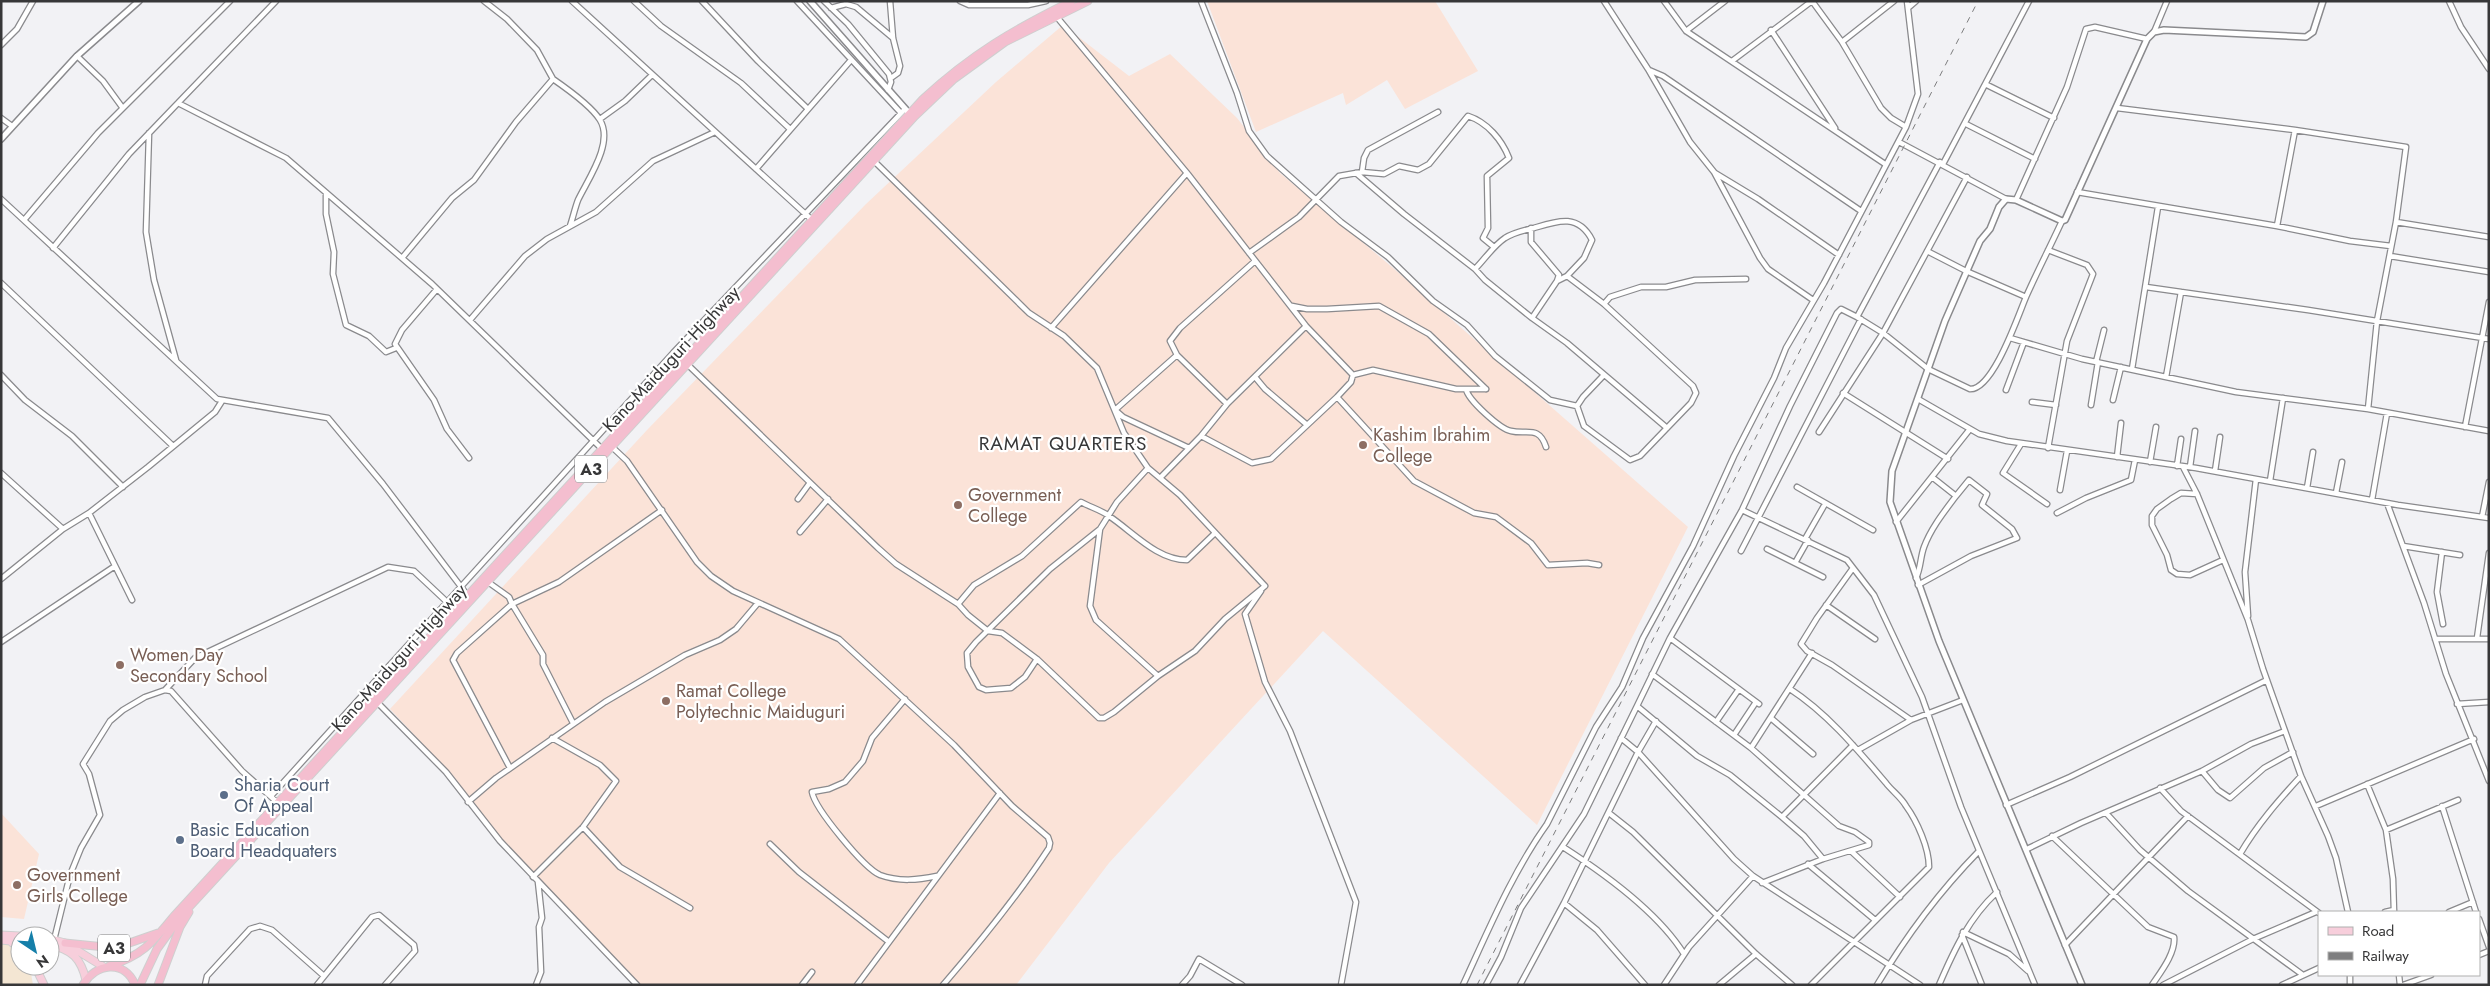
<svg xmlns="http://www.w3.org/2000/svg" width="2490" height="986" viewBox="0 0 2490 986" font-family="Jost,sans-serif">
  <rect width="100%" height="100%" fill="#f2f2f5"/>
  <!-- commercial -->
  <path fill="#f4e6d3" d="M1,944h7l12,15v7h5l6,7 2,12h-32z"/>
  <!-- education -->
  <path fill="#fbe3d8" d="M1207,1h228l43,70 -73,38 -18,-29 -41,25 -3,-12 -87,39z
    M1063,25l66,51 41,-22 67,64 43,55 112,94 296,260 -151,298 -214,-194 -214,232 -93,122h-375l-146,-151 -41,-57 -64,-68 257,-279 219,-226 130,-122z
    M1,813l38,41 -15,65 -23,-2z"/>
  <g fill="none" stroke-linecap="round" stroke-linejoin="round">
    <!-- minor casing -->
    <g stroke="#8a8a8d" stroke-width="7">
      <path id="minor" d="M484,1l23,18 30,31 16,29
        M572,1l240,219
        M634,1l27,25 80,57 49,46
        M702,1l56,60 50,48
        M797,1l104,112
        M824,1l24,23 41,50 2,8 -3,8
        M890,1l3,37 7,28 -2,7 -7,5
        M960,1l9,4h59l18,-4
        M1201,1l36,92 12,38 18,25 74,66 47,35 45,44 34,24 28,31 55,44 27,6
        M1604,1l44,68 42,73 24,30 46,86 8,11 45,31
        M1664,1l22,30 199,133
        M2449,1l12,26 28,42
        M1909,7l7,-6
        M831,8l15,-4 10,3 37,31
        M1056,16l131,157 119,153 47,49
        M1771,30l64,98
        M1686,31l39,-30
        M2154,32l13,-31
        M1842,42l52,-41
        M1,45l16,-16 16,-28
        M77,56l26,25 19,26
        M1732,61l80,-60 30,41 39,66 10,10 15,9
        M1649,70l14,6 198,135
        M1987,85l67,33
        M178,103l108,55 146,126 170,165
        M2117,108l178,22 -18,96
        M1,118l11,8
        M600,119l25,-18 27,-26
        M1966,124l69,35
        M149,133l-3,99 8,48 22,80
        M1899,142l107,57
        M874,161l155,152 35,23 33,32 27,65 24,35 32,27 85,91
        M1940,162l-83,155 26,16 45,36 42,20c23,1 48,-73 56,-92 11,-25 24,-50 36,-76
        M1943,164l86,-163
        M756,169l95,-109
        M1362,172l2,-14 4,-8 70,-38
        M1356,173l48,41 71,55 10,11 47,38 35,25 100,85
        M1715,173l43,26 81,56
        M2077,192l200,34 73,15 41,5
        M326,193v21l8,38 -1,22 13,51 23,11 17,16 10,-4
        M1,199l216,200 111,19 55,66 85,112
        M2016,200l51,-113 19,-58 9,-2 52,12
        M24,220l74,-87 132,-132
        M2396,222l93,15
        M1531,228v14l28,33 -2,6
        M53,248l76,-94 147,-153
        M2048,250l39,15 6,9 -26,67 -19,107
        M1927,251l39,20 60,26
        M1249,253l50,-36 40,-41 23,-4 22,2 15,-8 19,4 11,-6 39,-48c19,6 34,24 41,42l-22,18 1,52 -5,10 11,9
        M2390,256l99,16
        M402,258l50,-60 22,-18 42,-58 37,-43c13,9 39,28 47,41 14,23 -12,59 -22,80 -3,8 -5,17 -8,26
        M1475,269c10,-10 18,-23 30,-31 8,-5 20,-8 29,-10 23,-7 44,-15 58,12l-8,18 -17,18 -10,5 -25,37
        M1567,276l37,28 89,82 3,7 -5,10 -51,53 -10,4 -46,-34 -7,-20 6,-9 20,-21
        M1,283l172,163
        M2146,287l162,23 181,29
        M437,289l-35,41 -7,14 39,56 13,29 22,29
        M1604,304l6,-7 31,-10h25l29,-7 51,-1
        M1292,306l15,3h20l52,-3 50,28 57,55
        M470,320l55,-64 22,-17 49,-27 57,-51 62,-29
        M1051,328l136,-155
        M2010,338l72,21 154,33 132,17 9,-88 19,-99 10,-75 -111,-17
        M1177,355l-62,55 8,7 66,31
        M2096,362l8,-32
        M687,364l191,184 18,16 62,40 10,11 20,16 14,2 35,26 62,59h5l10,-6 44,-36 37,-25 30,-32 40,-33
        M2132,369l26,-162
        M1,375l24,25 47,36 51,51
        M1353,375l20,-5 83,19h30
        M1255,377l10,12 41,35
        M2166,377l15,-85
        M1466,389c2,11 34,40 45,42 16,4 28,-6 35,16
        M2006,390l18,-48
        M1843,393l105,66
        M1337,397l77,84 60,32 22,4 35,26 17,22 39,-2 12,2
        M1918,399l61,35 28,7 189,27 202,37 91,13
        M2113,400l8,-33
        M2032,402l24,3
        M1227,404l-50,-49 -7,-14 10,-13 75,-67
        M2091,405l7,-43
        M2368,409l121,22
        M2465,427l24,-125
        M1819,432l64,-99 84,-156
        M1201,436l51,27 19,-4 66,-62 14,-15 2,-7
        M2021,444l-18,29 44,31
        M611,446l16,15 70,101 14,14 22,15 106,48 115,106 58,61 36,31 2,6 -1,5c-32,49 -68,93 -106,137
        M2117,457l4,-34
        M2150,462l6,-35
        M2177,466l4,-27
        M2183,467l14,27 51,126 15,49 38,107 27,60 8,22 12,54
        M2190,467l5,-36
        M1148,468l-31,34 -17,27 -10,77 6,14 62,56
        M2215,471l5,-34
        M1,473l62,56
        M1160,478l41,-42 26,-32 79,-78
        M2270,481l13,-83
        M1797,487l76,43
        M2307,488l6,-36
        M2060,490l7,-39
        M2336,493l6,-31
        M2197,494l-16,-1 -10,6 -14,10 -5,7v9l15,30 4,15 6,4 13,1 33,-15
        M798,499l11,-15
        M2372,500l15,-87
        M2387,503l37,100 22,71 43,107
        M1742,510l105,50 27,35 48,102 39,110 74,178
        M89,513l43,87
        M2057,513l29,-15 45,-18 4,-20
        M2482,517l7,-35
        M1896,522l74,-93
        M800,532l28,-33
        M1805,539l20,-35
        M2403,546l57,9
        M1767,549l28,14 13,-23
        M1741,551l120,-232
        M2442,552l-5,40 6,32
        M1795,563l28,14
        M1853,568l-36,50 -16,26 6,7 25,14 79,55
        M1916,578c5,-10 4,-20 8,-31 7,-19 20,-35 32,-51l-24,-19
        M1,579l62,-50 26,-16 59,-46 67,-55 7,-11
        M488,582l21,15 3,7 47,-22 103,-72
        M1918,585l53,-29 46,-18 -5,-9 -30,-24 5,-11 -18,-14 -13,16
        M1261,591l-16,23 20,68 25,49 66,171 -15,83
        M958,604l16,-19 48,-29 59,-54c9,5 20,8 28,14 24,16 48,44 78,44l27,-26
        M1826,605l49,34
        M2248,616l-3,-44 11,-93
        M1670,638l89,66
        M2477,638l12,-85
        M2435,639h54
        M1,642l114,-76
        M1037,659l-12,18 -14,11 -25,2 -7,-3 -11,-20 -1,-14 9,-11 74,-73 50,-40
        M1652,674l99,74 88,78 16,6 14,10v3l-46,14 -61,24
        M1790,689c37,24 67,60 96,94 6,8 15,14 20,23 11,15 23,42 23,61l-118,118
        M165,690l6,1 71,80 36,32
        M905,699l-33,39 -9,23 -18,21 -16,7 -17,3c3,17 52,76 68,83 19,7 38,5 57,1
        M376,701l70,71 54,69 137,144
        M2457,704l32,-2
        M1772,719l41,35
        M1716,722l23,-33
        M1734,735l22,-33
        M1621,738l17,14 96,107 19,17 167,109
        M1751,748l61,-95
        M1858,750l53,-30 52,-20
        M510,768l-57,-108 4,-7 55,-49 31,51v9l30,59
        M2202,771l16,19 12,8 34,-30 29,-16
        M2367,784l19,46 7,49 1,33
        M2160,788l21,23 138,102
        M271,796l402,-443 232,-244
        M468,802l28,-24 109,-76 80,-47 35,-15 16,-11 22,-26
        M2006,805l64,-28 197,-97
        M2316,806l158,-67
        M2442,806l34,106
        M1609,813l24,19 123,122 36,31
        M2106,813l34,37 48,41 115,84
        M1782,817l71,-72
        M583,827l37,40 70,41
        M2386,830l72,-30
        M2052,836l96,91 26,10c2,16 -14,36 -22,48
        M770,844l29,28 90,70
        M1563,847c42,27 95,65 121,107
        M2027,849l54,-26 121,-52 49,-27 34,-13
        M1851,851l49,46
        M2240,854c17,-29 38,-53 61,-78
        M1823,859l-19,-23 -22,-19 -52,-42 -33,-19 -60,-50 33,-68 72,-128 48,-104 47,-93 4,-4 16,8
        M1808,864l67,56
        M533,877l50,-50 33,-46 -16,-16 -48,-27
        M1564,903l33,27 48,55
        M2385,912l9,-2
        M2449,912l24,-10
        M2479,919l10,28
        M1963,932l46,22 19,17
        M1962,935l20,50
        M54,940l16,-65 11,-27 19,-33 -11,-41 -6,-10 27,-43 13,-11 22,-13 20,-7 30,-32 193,-91 26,4 33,31
        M2065,945l123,-129
        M2479,955l10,-4
        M2350,975v10
        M2399,975l1,10
        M205,985l2,-9 43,-47 10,-3 12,4 52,46
        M317,985l55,-68 7,-2 35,30 1,6 -30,34
        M536,985l5,-13 -2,-45 3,-9 -4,-36
        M802,985l10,-13
        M857,985l143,-192
        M1182,985l8,-9 9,-17 43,26
        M1463,985c25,-54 49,-112 84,-161l49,-97 26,-40 21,-49 50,-92 41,-90 40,-78 12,-30 38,-65 82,-156 12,-33 -11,-93
        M1486,985l15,-28 20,-49 63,-94 53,-108
        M1520,985l44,-82 74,-151 18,-31
        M1664,985l25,-38 64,-71
        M1719,985l37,-31
        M1877,985c29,-49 63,-94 102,-134
        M1939,985c15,-35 30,-67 58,-93
        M2163,985l90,-46 63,-27
        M2282,985l37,-17
        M2403,985l28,-10"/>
    </g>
    <!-- tertiary casing -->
    <g stroke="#8a8a8d" stroke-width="8">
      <path id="tertiary" d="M810,1l99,112
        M1,139l76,-83 62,-55
        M2082,985l-143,-344 -49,-139 2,-31 53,-150 35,-80 10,-12 9,-22 7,-8 10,1 46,21 3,-1 82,-181 7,-7 10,-2 142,7 7,-5 10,-31"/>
    </g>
    <!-- primary casing -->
    <g stroke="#cfcfcf" stroke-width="9">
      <path id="primary" d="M1,935l19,1
        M50,939l15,4 39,24
        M1,940l19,2
        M10,941l10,8
        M50,945c22,4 31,14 36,35
        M35,966l9,19"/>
    </g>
    <!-- trunk casing -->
    <g stroke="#cfcfcf" stroke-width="9">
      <path id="trunk" d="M65,943l50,5 43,-15
        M109,966c34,-11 43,-23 65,-50l749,-817c49,-45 90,-69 149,-98
        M83,985c12,-22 42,-26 52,0
        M140,985l17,-36 24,-33 734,-800 39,-37 51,-37 83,-41
        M158,985l22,-58 9,-15"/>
    </g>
    <!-- minor -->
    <use href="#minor" stroke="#fff" stroke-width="4.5"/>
    <!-- tertiary -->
    <use href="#tertiary" stroke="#fff" stroke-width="5"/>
    <!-- primary -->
    <use href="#primary" stroke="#f7cedb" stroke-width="7"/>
    <!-- trunk -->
    <use href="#trunk" stroke="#f4becf" stroke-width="7"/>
    <!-- rail -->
    <path stroke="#7e7e7f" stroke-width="1" stroke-dasharray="6 6" stroke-linecap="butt" d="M1477,985l501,-984"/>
  </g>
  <!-- markers -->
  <g fill="#8d6e63" stroke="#fff" stroke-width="2">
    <circle cx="1363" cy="445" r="5"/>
    <circle cx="958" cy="505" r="5"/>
    <circle cx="120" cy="665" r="5"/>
    <circle cx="666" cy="701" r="5"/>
    <circle cx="17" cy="885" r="5"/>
  </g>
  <g fill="#5c6f8a" stroke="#fff" stroke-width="2">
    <circle cx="224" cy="795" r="5"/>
    <circle cx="180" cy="840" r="5"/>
  </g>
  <g text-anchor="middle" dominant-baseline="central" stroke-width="4.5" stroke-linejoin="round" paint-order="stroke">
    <!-- shield labels -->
    <g fill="#fff" stroke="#737374" stroke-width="1">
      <rect x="575" y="455.5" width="32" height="27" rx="4"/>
      <rect x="98" y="934.5" width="32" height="27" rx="4"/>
    </g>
    <g font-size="16" font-weight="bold" fill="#373738">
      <text x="591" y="469">A3</text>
      <text x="114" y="948">A3</text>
    </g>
    <!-- street labels -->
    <g font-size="18" fill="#373738" stroke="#fff">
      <text transform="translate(671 359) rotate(-47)">Kano-Maiduguri Highway</text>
      <text transform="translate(399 658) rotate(-48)">Kano-Maiduguri Highway</text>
    </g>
    <!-- education labels -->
    <g font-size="18" fill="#785e54" stroke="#fff" text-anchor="start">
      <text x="1373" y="435">Kashim Ibrahim<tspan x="1373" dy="21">College</tspan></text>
      <text x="968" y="495">Government<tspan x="968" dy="21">College</tspan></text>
      <text x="130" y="655">Women Day<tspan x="130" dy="21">Secondary School</tspan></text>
      <text x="676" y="691">Ramat College<tspan x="676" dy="21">Polytechnic Maiduguri</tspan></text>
      <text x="27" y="875">Government<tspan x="27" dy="21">Girls College</tspan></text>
    </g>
    <!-- service labels -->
    <g font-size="18" fill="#4e5e75" stroke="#fff" text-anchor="start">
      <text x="234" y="785">Sharia Court<tspan x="234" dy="21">Of Appeal</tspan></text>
      <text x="190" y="830">Basic Education<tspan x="190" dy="21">Board Headquaters</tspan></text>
    </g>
    <!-- neighbourhood labels -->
    <g font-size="19" letter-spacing="1" fill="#373738" stroke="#fff">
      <text x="1063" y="443">RAMAT QUARTERS</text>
    </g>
  </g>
  <!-- border -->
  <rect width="2490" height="986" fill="none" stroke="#373738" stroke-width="5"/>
  <!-- legend -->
  <rect x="2318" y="911" width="162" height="65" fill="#ffffff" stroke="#afafaf"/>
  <rect x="2328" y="927" width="25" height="8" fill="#f7cedb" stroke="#afafaf"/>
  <text x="2362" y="936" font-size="15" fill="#373738">Road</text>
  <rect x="2328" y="952" width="25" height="8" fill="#7e7e7f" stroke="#afafaf"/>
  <text x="2362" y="961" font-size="15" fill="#373738">Railway</text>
  <!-- north arrow -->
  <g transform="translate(35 951) rotate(145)"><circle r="24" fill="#ffffff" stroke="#afafaf"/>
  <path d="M0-4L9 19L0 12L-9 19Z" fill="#157fa9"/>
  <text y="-8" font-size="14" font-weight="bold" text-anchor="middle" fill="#373738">N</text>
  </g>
</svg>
